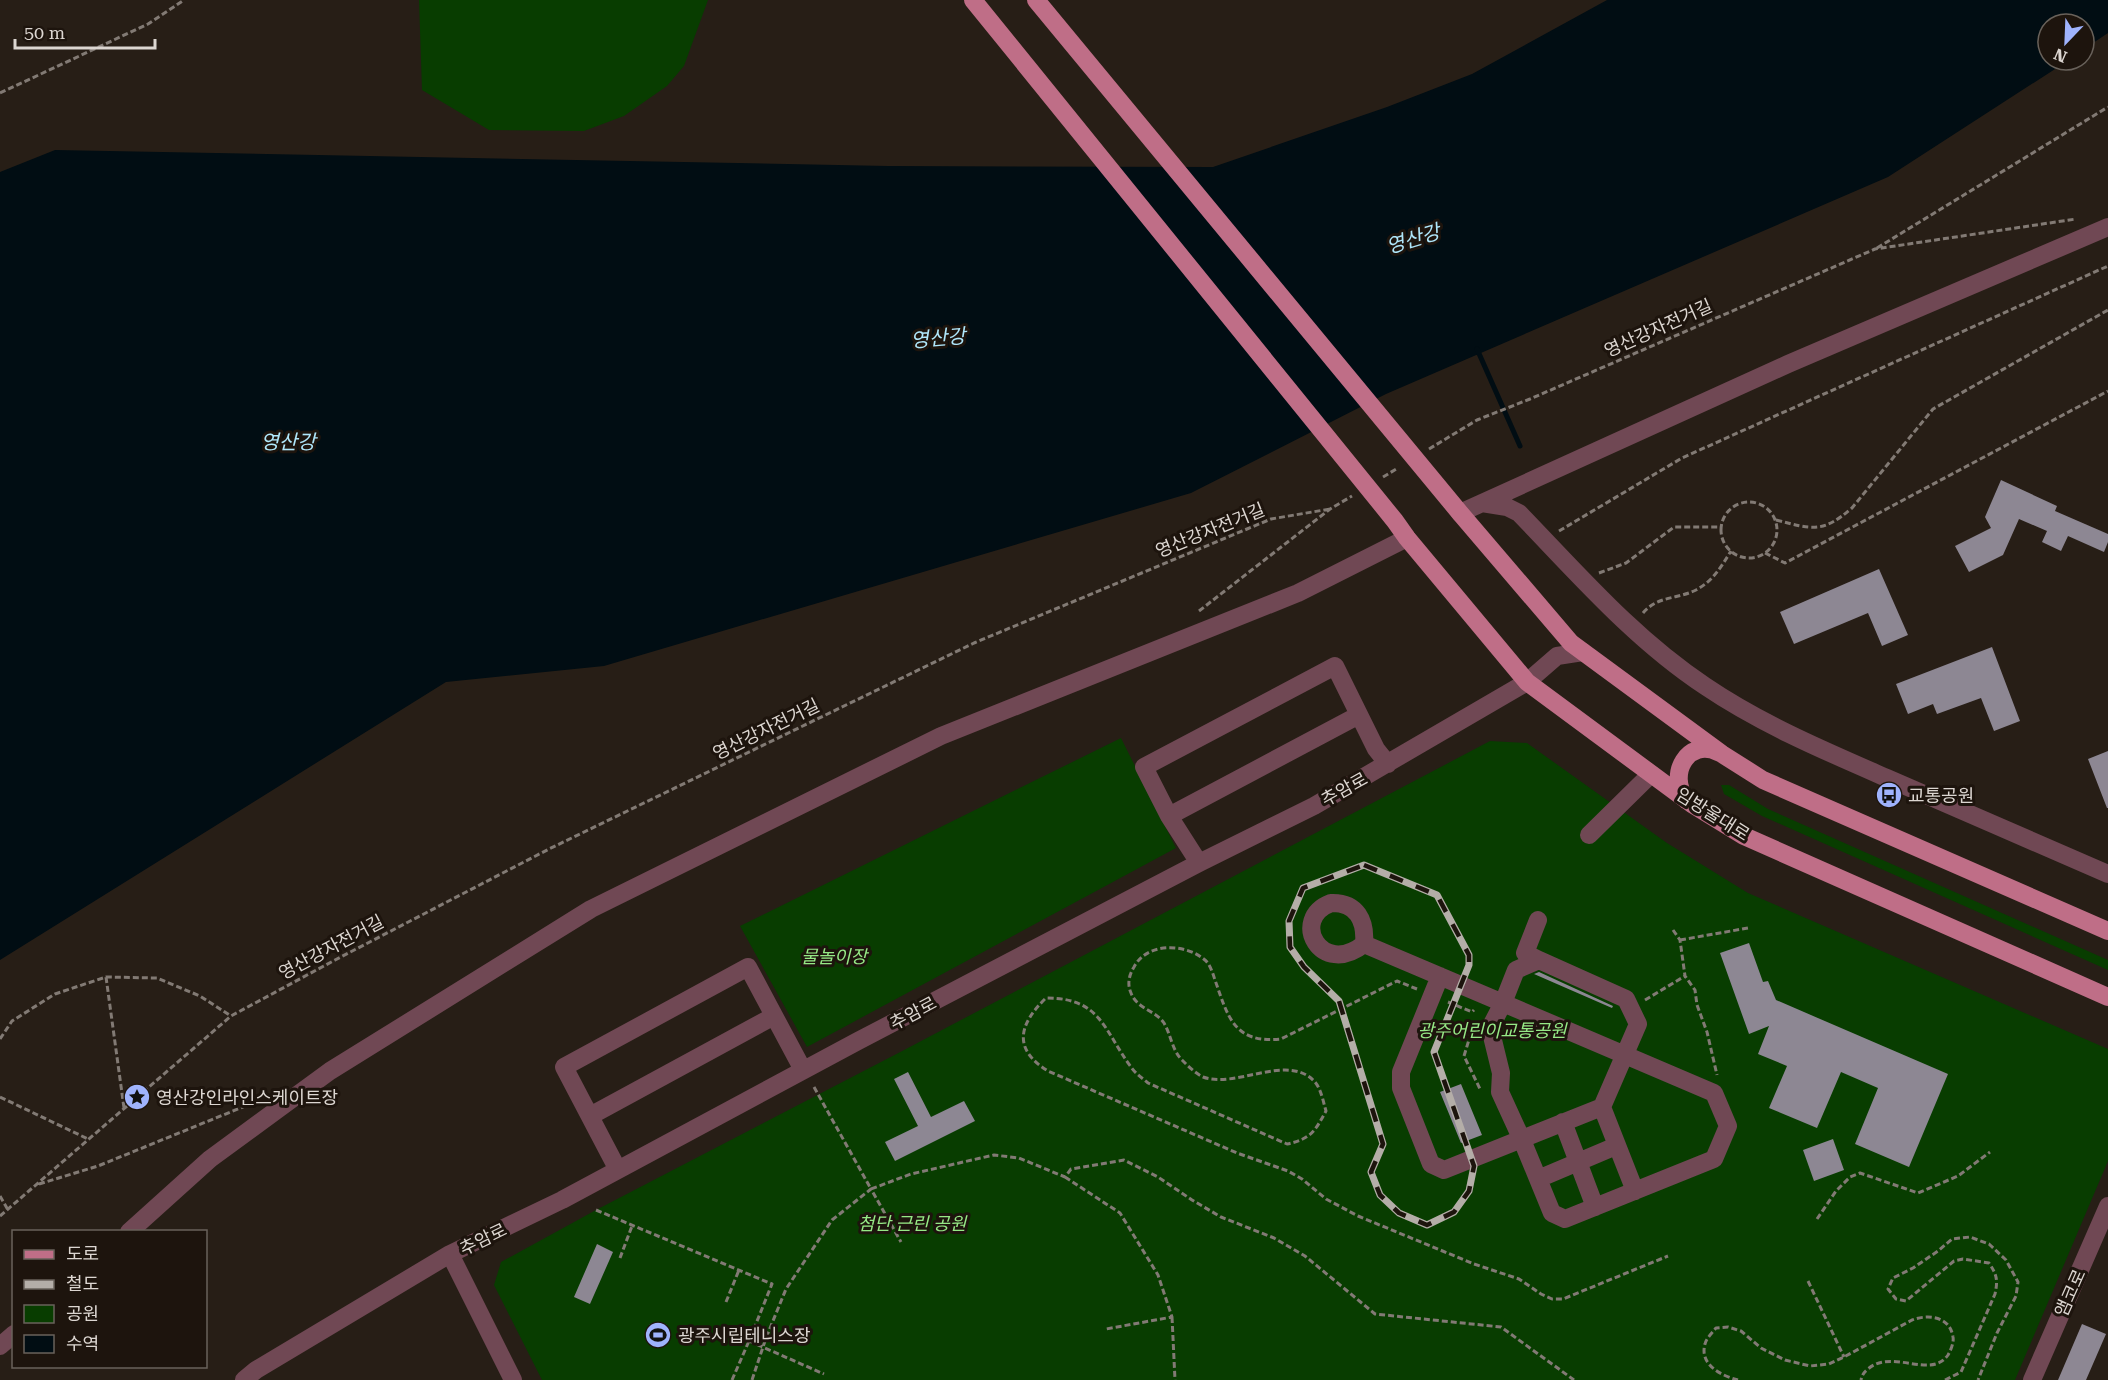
<svg xmlns="http://www.w3.org/2000/svg" width="2108" height="1380" viewBox="0 0 2108 1380" font-family="'Roboto Serif','Noto Sans KR',serif">
  <rect width="100%" height="100%" fill="#271e16"/>
  <!-- green -->
  <path fill="#083d00" d="M419,0h289l-24,66 -17,20 -43,30 -40,15 -95,-1 -67,-40z
    M1121,738l55,110 -369,199 -67,-121z
    M1490,741l37,2 140,100 81,50 360,156v112l-93,219h-1473l-48,-95 7,-23 95,-52 310,-161z
    M1721,785h8l39,24 340,151v10l-346,-154 -38,-22z"/>
  <!-- water -->
  <path fill="#010d13" d="M1607,0h501v33l-24,16v-25h-36v36h21l-181,117 -502,217 -195,99 -587,173 -158,16 -446,278v-788l55,-22 833,16 325,1 174,-60 85,-33z"/>
  <g fill="none" stroke-linecap="round" stroke-linejoin="round">
    <!-- stream -->
    <path stroke="#010d13" stroke-width="5" d="M1477,349l43,97"/>
  </g>
  <!-- building -->
  <path fill="#8d8793" d="M2001,480l56,26 -2,5 53,23v8l-4,10 -36,-16 -7,15 -19,-9 5,-11 -28,-12 -16,36 -34,17 -14,-26 36,-18 -6,-11z
    M1879,569l29,66 -26,11 -14,-33 -74,31 -14,-32z
    M1992,647l28,74 -26,10 -13,-33 -44,16 -4,-10 -25,10 -12,-30z
    M2108,751v57h-1l-19,-49z
    M1749,943l14,39 5,-1 8,19 172,74 -39,93 -54,-23 23,-56 -37,-16 -24,56 -48,-20 18,-42 -29,-12 11,-28 -20,8 -29,-81z
    M1539,972l74,34 -1,2 -78,-34z
    M908,1072l23,45 33,-16 11,20 -80,40 -10,-19 33,-16 -24,-47z
    M1461,1084l21,51 -21,8 -21,-51z
    M1833,1139l11,31 -30,11 -11,-31z
    M597,1244l16,8 -23,52 -16,-7z
    M2082,1324l24,10 -20,46h-28z"/>
  <g fill="none" stroke-linecap="round" stroke-linejoin="round">
    <!-- path -->
    <path stroke="#827a74" stroke-width="3" stroke-dasharray="6 3" stroke-linecap="butt" d="M0,93l148,-69 36,-24
      M1877,248l231,-141
      M1429,449l48,-29 53,-21 345,-150 201,-30
      M1383,477l15,-9
      M1721 530a28 28 0 1 1 56 0a28 28 0 1 1-56 0Z
      M1776,520c36,9 46,14 76,-12l81,-99 175,-99
      M1559,531l123,-73 426,-192
      M1765,553l20,10 323,-172
      M1599,573l27,-10 48,-36h47
      M1199,611l131,-102 22,-13
      M1643,613c14,-17 35,-14 53,-23 17,-9 25,-23 35,-39
      M1673,930l7,10 5,36 10,14 2,15 10,27 10,43
      M1680,940l68,-12
      M106,977l18,131
      M1417,989l-20,-8 -116,58c-47,5 -53,-22 -66,-59 -2,-6 -5,-16 -10,-20 -20,-17 -58,-18 -71,7 -5,8 -7,17 -3,26 6,16 24,17 33,30 7,12 8,27 18,37 6,6 13,13 21,17 33,12 84,-24 111,4 7,7 9,20 12,30 -11,20 -15,28 -39,33l-139,-61c-6,-5 -13,-10 -17,-16 -28,-38 -30,-69 -85,-69 -27,26 -34,51 2,73l189,82 51,18 14,8 24,20 32,17 116,48 45,15 22,15 11,5h11l105,-43
      M1645,1000l40,-24
      M1448,1002l24,10 2,-2
      M1471,1033l-7,23 17,35
      M0,1039l12,-18 43,-27 51,-17 51,1 43,18 31,20
      M814,1087l57,102 40,-15 83,-19 25,3 46,19 6,-8 53,-9 34,17 34,23 29,17 53,21 31,18 70,58 126,13 73,53
      M0,1097l88,42
      M1065,1177l55,36 38,62 14,42 -66,12
      M39,1184l59,-18 157,-64
      M0,1196l8,14
      M596,1210l176,74 -23,57 75,33
      M0,1216l231,-200 104,-56 214,-111 425,-206 297,-124 59,-10
      M1817,1219l19,-28 14,-14 10,-4 58,20 40,-17 32,-24
      M620,1258l12,-32
      M1808,1281l36,76
      M726,1302l13,-32
      M1172,1317l3,63
      M732,1380l17,-39
      M752,1380l14,-42 20,-49 46,-69 39,-31 30,53
      M1738,1380c-16,-4 -39,-15 -33,-36 1,-5 7,-11 11,-16l12,-1 13,4 20,17 24,12 25,6 19,-2 15,-7 68,-37c16,-6 38,-4 41,17 1,5 -2,13 -5,18 -17,25 -56,-7 -80,14 -4,3 -6,6 -7,11
      M1945,1380l16,-8 34,-78c3,-14 2,-19 -6,-31l-26,-4 -9,2 -48,40 -10,-2 -8,-10 5,-11 20,-10 25,-17 14,-12 18,-2 19,7 17,16 12,22 -2,14 -19,37 -19,47"/>
    <!-- minor -->
    <path stroke="#704854" stroke-width="18" d="M1482,503l25,4 12,6c59,61 115,126 186,173 56,38 120,65 182,92 74,32 147,64 221,96
      M1460,513l328,-149 320,-137
      M1169,816l190,-101
      M1589,835l62,-61
      M1199,863l-30,-47 -25,-49 191,-101 41,83 12,15
      M1331,903c26,-1 35,18 33,41 -43,34 -75,-25 -33,-41z
      M1538,920l-13,33 14,7
      M1364,944l139,59 13,-33 23,-10 87,39 12,25 -36,83 -158,63 -13,-6 -30,-76v-16l39,-96
      M1503,1003l211,90 14,33 -14,33 -149,60 -13,-6 -30,-73 -22,-48 1,-19 -11,-45z
      M1602,1107l33,84
      M590,1116l184,-100
      M1563,1122l32,85
      M618,1170l-54,-103 184,-100 55,103
      M1538,1179l78,-33
      M129,1232l81,-73 120,-88 261,-162 350,-173 357,-143 109,-55
      M450,1254l63,126
      M0,1346l14,-12
      M244,1380l12,-10 194,-116 112,-54 296,-159 341,-178 115,-57 213,-124 30,-26 26,-4
      M2032,1380l76,-174"/>
    <!-- major -->
    <path stroke="#bf6e87" stroke-width="18" d="M973,0l422,521 12,17 120,144 165,122 52,32 364,161
      M1036,0l424,513 111,130 151,111 41,26 345,151
      M1686,800c-19,-26 2,-62 32,-48"/>
    <!-- rail casing -->
    <g stroke="#b4aea8" stroke-width="7">
      <path id="rail" d="M1364,865l73,30 32,60v10l-35,87 40,114 -5,25 -15,21 -27,13 -28,-12 -19,-18 -9,-23 12,-28 -44,-143 -35,-34 -14,-20 -1,-26 14,-33z"/>
    </g>
    <!-- rail -->
    <use href="#rail" stroke="#1d140d" stroke-width="4.5" stroke-dasharray="14" stroke-linecap="butt"/>
  </g>
  <!-- icons -->
  <defs>
    <g id="bus-disc" transform="scale(1.35)"><circle r="9.5" fill="#9fb3fd" stroke="#1d140d"/><path d="M-5-6H5V4H4V6H2V4H-2V6H-4V4H-5ZM-3.5-4V0h7V-4ZM-3.5 1.2v1.5H-2V1.2ZM2 1.2v1.5H3.5V1.2Z" fill="#111"/></g>
    <g id="sight-disc" transform="scale(1.35)"><circle r="9.5" fill="#9fb3fd" stroke="#1d140d"/><path d="M0-6L1.8-2.2L6-1.7L2.9 1.2L3.7 5.4L0 3.3L-3.7 5.4L-2.9 1.2L-6-1.7L-1.8-2.2Z" fill="#111"/></g>
    <g id="stadium-disc" transform="scale(1.35)"><circle r="9.5" fill="#9fb3fd" stroke="#1d140d"/><path d="M0-5a6.5 5 0 1 0 0 10a6.5 5 0 1 0 0-10ZM-3.5-1.8h7v3.6h-7Z" fill="#111"/></g>
  </defs>
  <g fill-rule="evenodd">
    <use href="#bus-disc" x="1889" y="795"/>
    <use href="#sight-disc" x="137" y="1097"/>
    <use href="#stadium-disc" x="658" y="1335"/>
  </g>
  <g text-anchor="middle" dominant-baseline="central" stroke-width="6" stroke-linejoin="round" paint-order="stroke">
    <!-- street labels -->
    <g font-size="18" fill="#dcd6d1" stroke="#1d140d">
      <text transform="translate(1658 328) rotate(-24)">영산강자전거길</text>
      <text transform="translate(1210 530) rotate(-22)">영산강자전거길</text>
      <text transform="translate(766 729) rotate(-26)">영산강자전거길</text>
      <text transform="translate(1344 789) rotate(-29)">추암로</text>
      <text transform="translate(1713 814) rotate(32)">임방울대로</text>
      <text transform="translate(331 947) rotate(-28)">영산강자전거길</text>
      <text transform="translate(913 1013) rotate(-28)">추암로</text>
      <text transform="translate(483 1239) rotate(-26)">추암로</text>
      <text transform="translate(2070 1293) rotate(-66)">앰코로</text>
    </g>
    <!-- poi labels -->
    <g font-size="18" fill="#dcd6d1" stroke="#1d140d" text-anchor="start">
      <text x="1908" y="795">교통공원</text>
      <text x="156" y="1097">영산강인라인스케이트장</text>
      <text x="678" y="1335">광주시립테니스장</text>
    </g>
    <!-- park labels -->
    <g font-size="18" font-style="italic" fill="#96e986" stroke="#1d140d">
      <text x="834" y="956">물놀이장</text>
      <text x="1492" y="1030">광주어린이교통공원</text>
      <text x="912" y="1223">첨단 근린 공원</text>
    </g>
    <!-- water labels -->
    <g font-size="20" font-style="italic" fill="#b0e7fb" stroke="#1d140d">
      <text transform="translate(1413 239) rotate(-17)">영산강</text>
      <text transform="translate(938 338) rotate(-5)">영산강</text>
      <text x="288" y="442">영산강</text>
    </g>
  </g>
  <!-- legend -->
  <rect x="12" y="1230" width="195" height="138" fill="#1d140d" stroke="#69625b" stroke-width="1.5"/>
  <rect x="24" y="1250" width="30" height="9" fill="#bf6e87" stroke="#69625b" stroke-width="1.5"/>
  <text x="66" y="1260" font-size="18" fill="#dcd6d1">도로</text>
  <rect x="24" y="1280" width="30" height="9" fill="#b4aea8" stroke="#69625b" stroke-width="1.5"/>
  <text x="66" y="1290" font-size="18" fill="#dcd6d1">철도</text>
  <rect x="24" y="1305" width="30" height="18" fill="#083d00" stroke="#69625b" stroke-width="1.5"/>
  <text x="66" y="1320" font-size="18" fill="#dcd6d1">공원</text>
  <rect x="24" y="1335" width="30" height="18" fill="#010d13" stroke="#69625b" stroke-width="1.5"/>
  <text x="66" y="1350" font-size="18" fill="#dcd6d1">수역</text>
  <!-- north arrow -->
  <g transform="translate(2066 42) rotate(203)"><circle r="28" fill="#1d140d" stroke="#69625b" stroke-width="1.5"/>
  <path d="M0-4.5L10 22L0 15L-10 22Z" fill="#9fb3fd"/>
  <text y="-9" font-size="16" font-weight="bold" text-anchor="middle" fill="#dcd6d1">N</text>
  </g>
  <!-- scale -->
  <path d="M15 39v9h140v-9" fill="none" stroke="#dcd6d1" stroke-width="3"/>
  <text x="24" y="39" font-size="18" fill="#dcd6d1" stroke="#1d140d" stroke-width="4.5" paint-order="stroke">50 m</text>
</svg>
